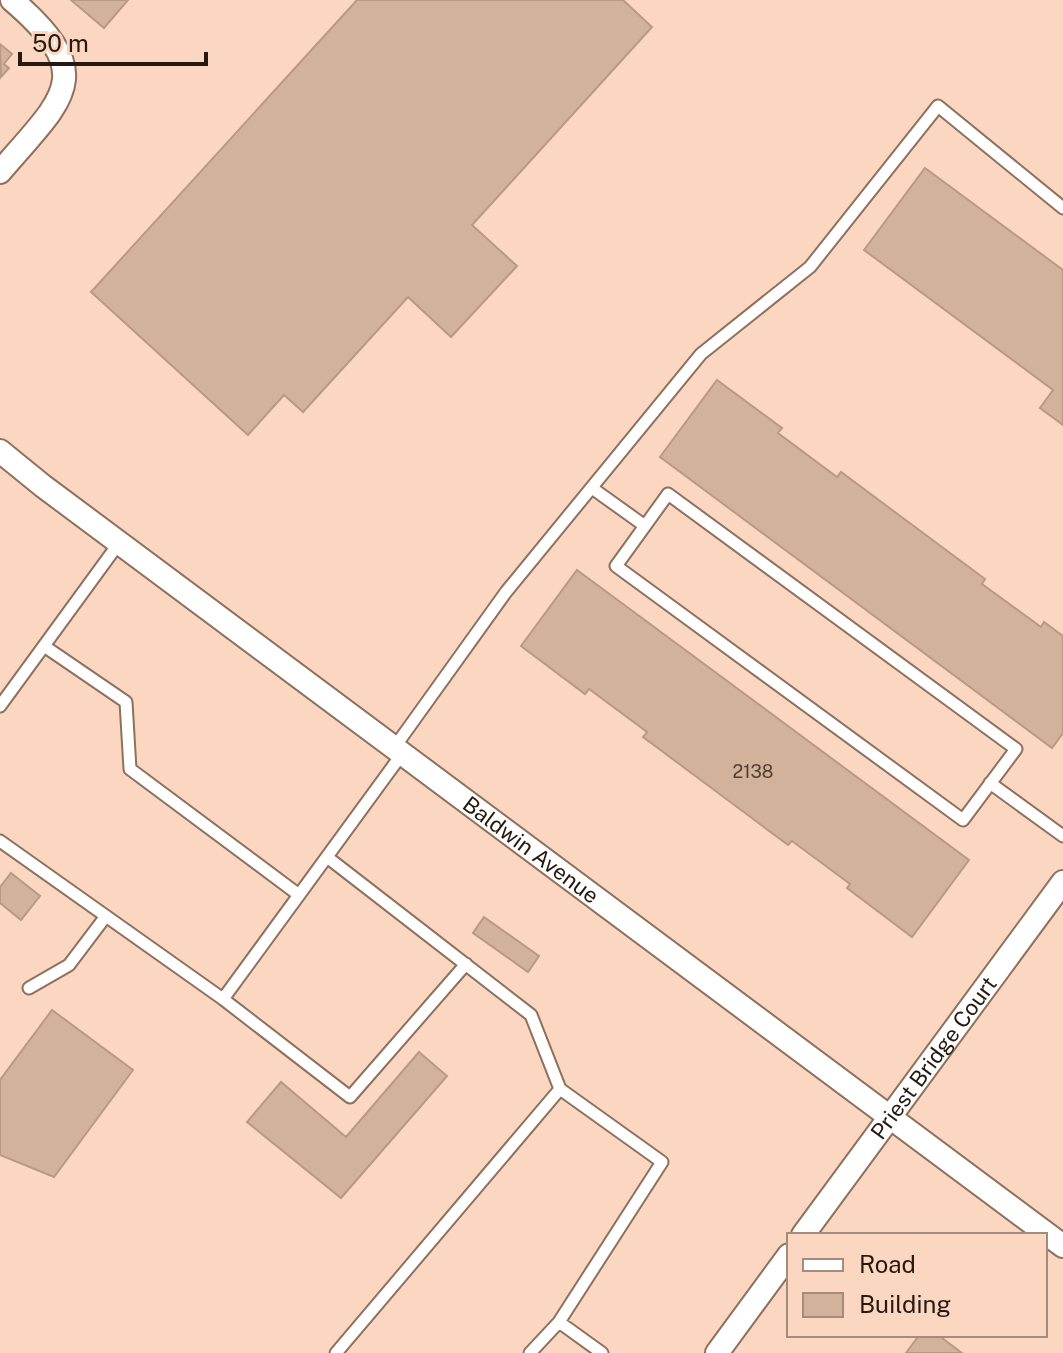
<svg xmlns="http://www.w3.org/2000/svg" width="1063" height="1353" viewBox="0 0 1063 1353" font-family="'Public Sans',sans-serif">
  <rect width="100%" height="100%" fill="#fbd7c1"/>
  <!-- building -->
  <path fill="#d3b29b" stroke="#b99982" stroke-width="2" d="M71,0h57l-24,28z
    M357,0h266l29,27 -180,198 45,41 -66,71 -43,-40 -105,115 -19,-17 -36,40 -157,-143z
    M0,44l12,10 -8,10 5,4 -8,9z
    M925,168l138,102v155l-23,-17 13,-18 -189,-140z
    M717,380l65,48 -4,5 59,44 4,-5 144,107 -3,5 59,43 3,-5 19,14v97l-11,15 -392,-291z
    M577,570l392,290 -57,77 -65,-49 3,-4 -58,-43 -4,4 -145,-108 4,-5 -58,-43 -4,5 -64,-48z
    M11,873l29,23 -19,24 -21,-17v-16z
    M484,917l55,39 -11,16 -55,-39z
    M52,1010l81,60 -79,107 -54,-22v-75z
    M419,1052l28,24 -106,122 -94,-76 34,-40 65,55z
    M916,1335h22l24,18h-56l11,-15z"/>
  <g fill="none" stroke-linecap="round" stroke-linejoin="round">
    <!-- service casing -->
    <g stroke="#8f705c" stroke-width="15">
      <path id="service" d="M592,488l53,38
        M668,494l348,255 -53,71 -347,-254z
        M44,646l82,56 4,67 169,126
        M0,706l119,-163
        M394,748l112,-156 195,-238 109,-87 128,-161 125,102
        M990,783l73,53
        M0,841l223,158 127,98 116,-133
        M327,857l204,158 29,74 102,73 -103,160 -29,31
        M29,988l40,-23 37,-49
        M223,999l179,-245
        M559,1322l43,31
        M336,1353l224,-264"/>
    </g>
    <!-- minor casing -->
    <g stroke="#8f705c" stroke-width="26">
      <g id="minor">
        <path d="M0,172c62,-73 101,-96 12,-172"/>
        <path id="s1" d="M0,451l43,35 1020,760"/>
        <path id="s2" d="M803,1235l260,-353"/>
        <path d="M717,1353l72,-98"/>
      </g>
    </g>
    <!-- service -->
    <use href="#service" stroke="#fff" stroke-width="11"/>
    <!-- minor -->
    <use href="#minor" stroke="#fff" stroke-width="22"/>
  </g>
  <g text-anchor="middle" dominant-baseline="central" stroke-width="7" stroke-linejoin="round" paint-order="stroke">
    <!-- number labels -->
    <g font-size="18" fill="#503f34">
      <text x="753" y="771">2138</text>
    </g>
    <!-- street labels -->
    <g font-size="22" fill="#251911" stroke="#fbd7c1">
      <text stroke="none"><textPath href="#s1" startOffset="664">Baldwin Avenue</textPath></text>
      <text stroke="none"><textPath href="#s2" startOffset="220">Priest Bridge Court</textPath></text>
    </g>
  </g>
  <!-- legend -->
  <rect x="787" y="1233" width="260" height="104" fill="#fbd7c1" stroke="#a58b7b" stroke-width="2"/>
  <rect x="803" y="1259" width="40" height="12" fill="#ffffff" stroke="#a58b7b" stroke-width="2"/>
  <text x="859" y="1273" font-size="24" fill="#251911">Road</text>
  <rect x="803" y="1293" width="40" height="24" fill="#d3b29b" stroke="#a58b7b" stroke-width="2"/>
  <text x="859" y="1313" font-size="24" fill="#251911">Building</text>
  <!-- scale -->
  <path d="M20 52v12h186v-12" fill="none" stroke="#251911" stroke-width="4"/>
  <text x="32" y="52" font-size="24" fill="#251911" stroke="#fbd7c1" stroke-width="6" paint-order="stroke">50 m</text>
</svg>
